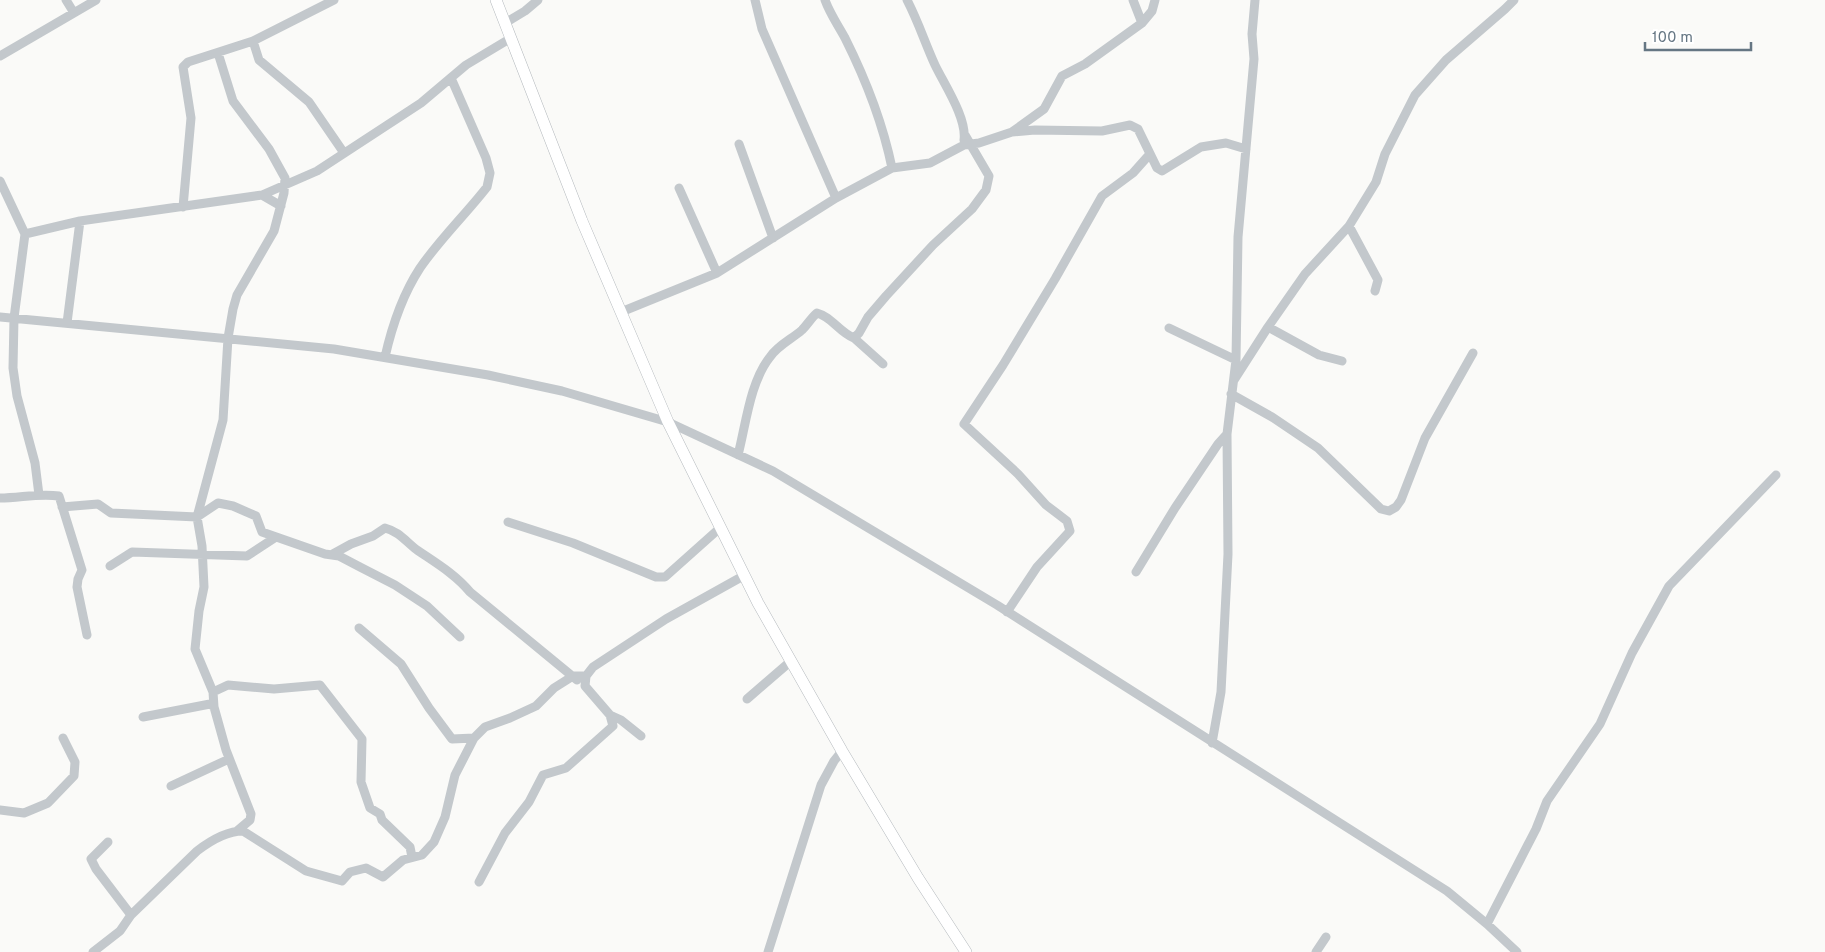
<svg xmlns="http://www.w3.org/2000/svg" width="1825" height="952" viewBox="0 0 1825 952" font-family="Overpass,sans-serif">
  <rect width="100%" height="100%" fill="#fafaf8"/>
  <g fill="none" stroke-linecap="round" stroke-linejoin="round">
    <!-- major casing -->
    <g stroke="#b5babe" stroke-width="12">
      <path id="major" d="M496,0l86,221 86,201 90,181 84,148 76,127 48,74"/>
    </g>
    <!-- minor -->
    <path stroke="#c3c8cc" stroke-width="9" d="M66,0l8,13
      M755,0l7,29 74,169
      M825,0c5,14 13,25 20,38 20,40 38,86 47,130
      M907,0c11,21 18,43 28,65 9,19 32,53 29,75
      M1133,0l9,23
      M505,23l20,-12 13,-11
      M253,41l6,19 50,42 35,51
      M0,56l96,-56
      M1012,132l32,-23 18,-33 23,-12 57,-41 10,-12 3,-11
      M739,144l34,94
      M0,181l25,53 -11,84 -1,50 4,28 18,67 4,32
      M679,188l38,85
      M262,195l19,11
      M183,207l8,-89 -8,-51 5,-5 65,-21 81,-41
      M1349,226l29,54 -3,11
      M25,234l55,-13 182,-26 55,-24 104,-68 45,-38 45,-27
      M621,312l96,-39 119,-75 56,-30 38,-5 34,-18 15,-2 33,-11 23,-2 67,1 28,-6 8,4 19,39 5,3 39,-24 25,-4 20,6
      M0,317l334,32 154,26 74,16 106,31 105,49 224,134 450,286 40,33 30,28
      M67,323l13,-102
      M1268,327l51,28 23,6
      M1169,328l67,32
      M854,338l29,26
      M385,357c7,-31 18,-63 35,-89 20,-29 46,-54 67,-81l3,-14 -4,-15 -35,-80
      M1234,380l34,-53 37,-53 44,-48 27,-44 9,-28 30,-59 31,-35 59,-51 9,-9
      M1231,394l41,23 46,31 63,61 8,2 7,-4 5,-7 24,-62 48,-85
      M738,455c8,-31 12,-73 32,-98 8,-12 22,-18 32,-27 6,-6 9,-12 15,-17 15,4 22,19 37,25l5,-5 9,-16 18,-21 47,-51 39,-36 14,-19 3,-14 -24,-41
      M0,498c20,0 39,-5 59,-2l23,74 -4,9 -1,8 10,48
      M62,507l36,-3 13,9 86,4 21,-14 15,3 23,10 6,16 63,22 14,2 21,11 35,18 32,21 33,31
      M508,522l65,21 83,34h9l56,-50
      M331,555l20,-11 22,-8 12,-8c15,4 20,13 32,22 19,13 38,24 53,42l107,88
      M110,566l22,-14 115,4 29,-19
      M1136,572l39,-64 43,-64 9,-10
      M1007,612l30,-45 33,-36 -3,-10 -21,-16 -28,-31 -54,-50 39,-59 52,-86 47,-83 31,-23 16,-18
      M359,628l42,36 28,44 23,31 22,-1
      M213,692l15,-7 46,4 46,-4 42,54 -1,43 9,26 10,6 2,6 28,27 2,10
      M747,699l44,-38
      M214,707l-1,-15 -18,-43 4,-38 5,-24 -2,-41 -5,-29 26,-97 5,-82 5,-29 4,-14 37,-64 10,-38 1,-15 -16,-29 -36,-48 -15,-48
      M610,715l11,5 20,16
      M143,717l67,-13 4,3 12,43 25,64 -1,6 -13,11
      M1212,743l9,-51 7,-138 -1,-120 9,-74 2,-123 16,-178 -2,-25 3,-34
      M171,786l58,-27
      M0,810l24,3 24,-10 26,-27 1,-14 -12,-24
      M108,842l-17,17 5,10 35,46
      M479,882l26,-49 24,-31 14,-27 23,-7 47,-42 -3,-11 -25,-29 1,-10 7,-9 73,-48 79,-44
      M1487,924l49,-95 11,-28 53,-77 32,-71 37,-67 107,-111
      M93,952l27,-21 11,-16 66,-64c13,-10 29,-20 46,-20l63,40 36,10 8,-9 16,-4 17,9 20,-17 19,-5 12,-13 11,-25 10,-42 19,-37 11,-11 25,-9 26,-12 18,-18 19,-12h13
      M768,952l53,-167 13,-24 8,-10
      M1316,952l10,-15"/>
    <!-- major -->
    <use href="#major" stroke="#fff" stroke-width="11"/>
  </g>
  <!-- scale -->
  <path d="M1645 42v8h106v-8" fill="none" stroke="#657683" stroke-width="2.5"/>
  <text x="1652" y="42" font-size="15" fill="#657683" stroke="#ffffff" stroke-width="4" paint-order="stroke">100 m</text>
</svg>
